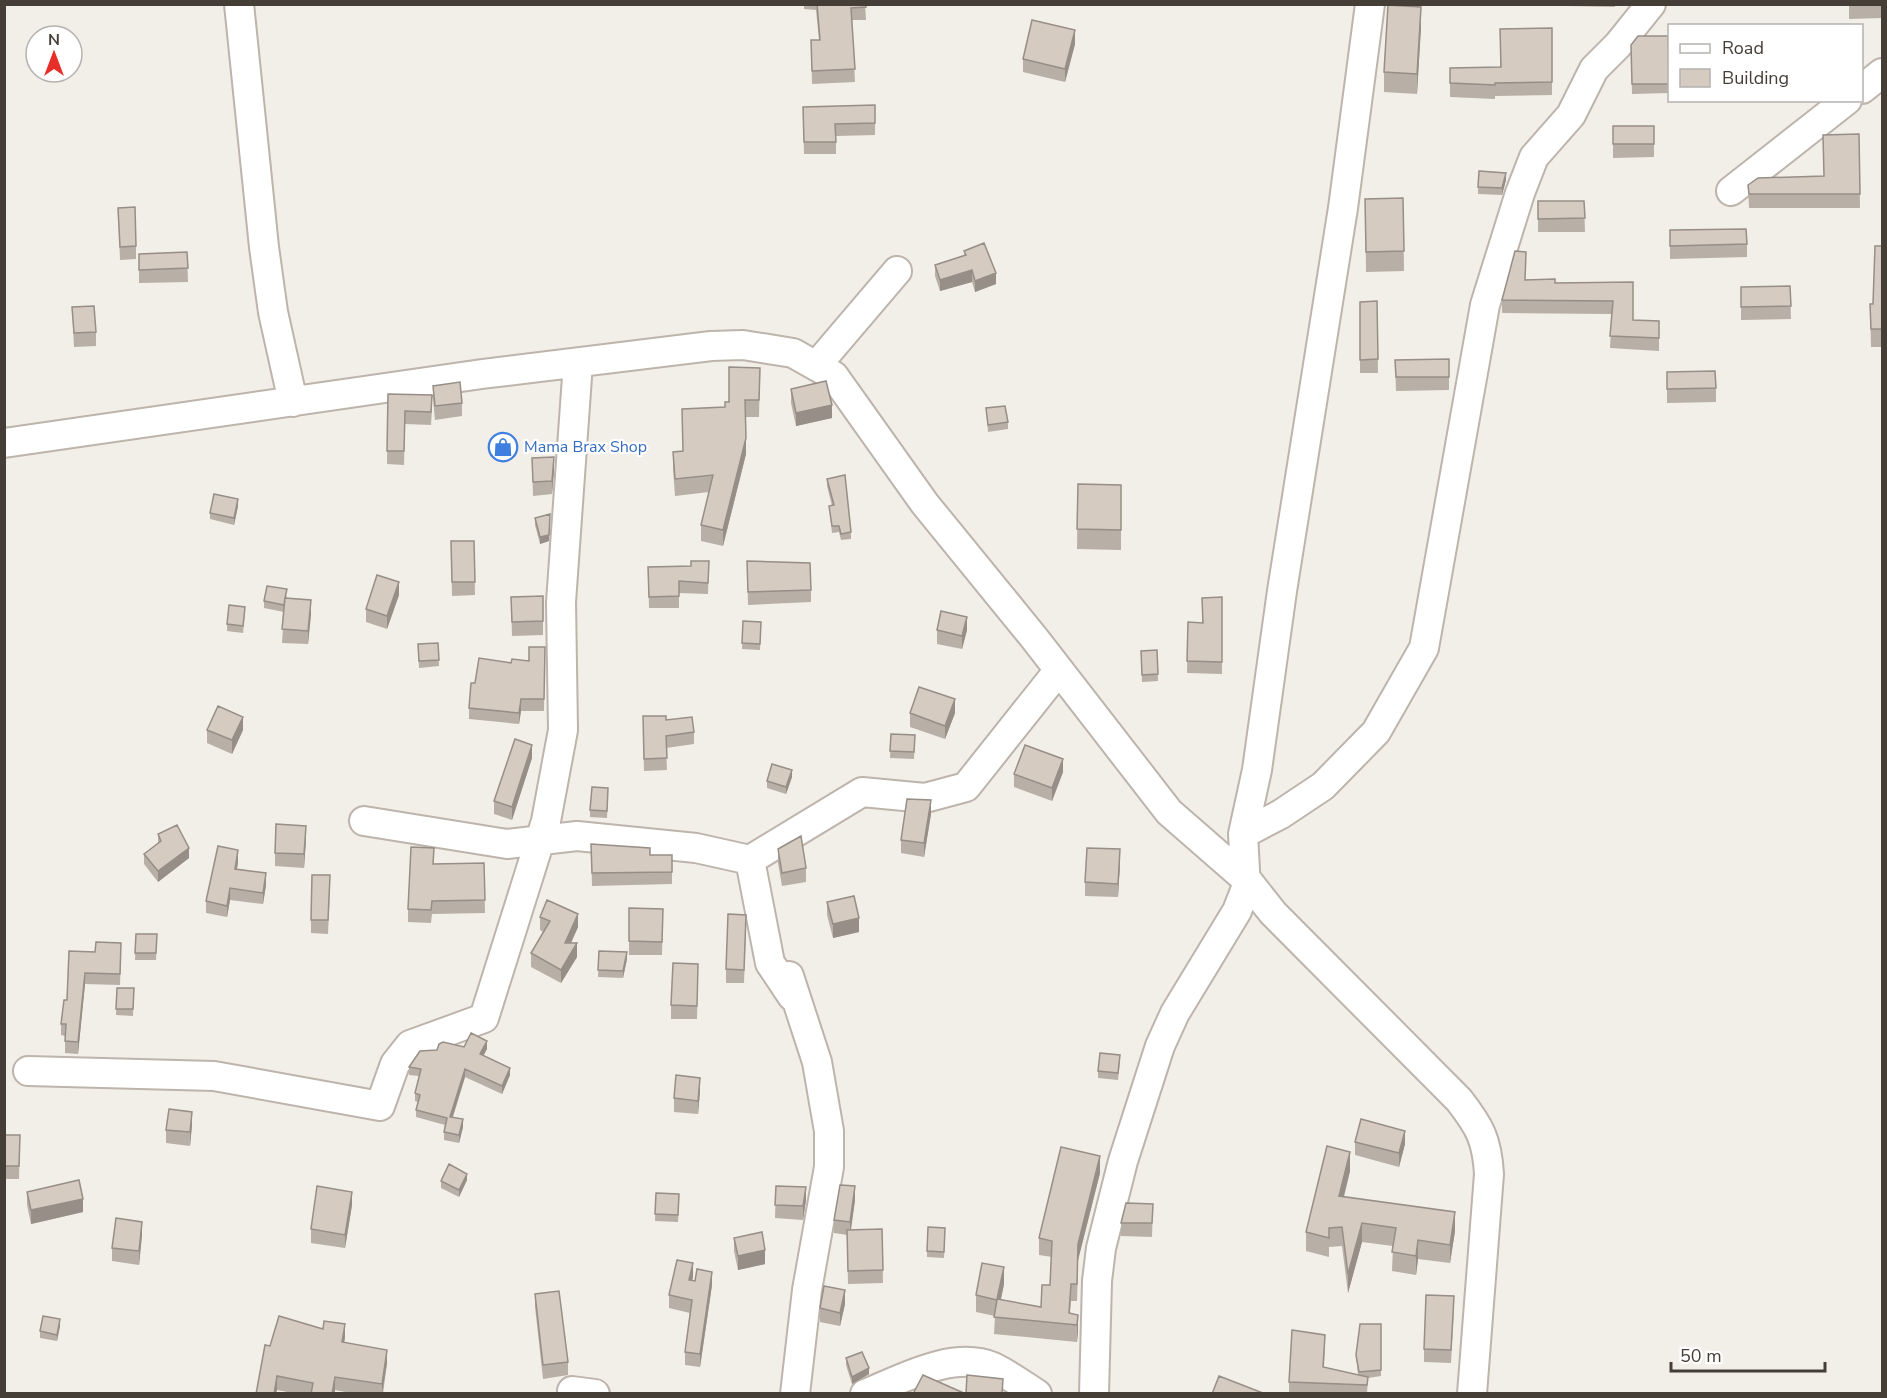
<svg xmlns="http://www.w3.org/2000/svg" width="1887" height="1398" viewBox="0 0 1887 1398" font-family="'Nunito Sans',sans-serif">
  <rect width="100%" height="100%" fill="#f2eee8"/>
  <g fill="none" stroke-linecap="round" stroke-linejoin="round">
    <!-- minor casing -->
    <g stroke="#bdb4ab" stroke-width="32">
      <path id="minor" d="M239,4l25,243 9,65 20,90
        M1862,89l20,-16
        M1731,191l116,-91
        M817,365l80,-94
        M4,443l478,-69 229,-28 32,-1 50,8 41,23 91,128 110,135 134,173 78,68 26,33 186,187c21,27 28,40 30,74l-17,220
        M364,821l143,23 70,-8 119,12 54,12 112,-68 63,6 41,-11 93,-117
        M1243,834l38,-20 42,-28 53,-54 48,-84 61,-343 35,-112 14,-36 37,-42 23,-46 24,-24 33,-41
        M750,860l20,103 22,33
        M789,976l28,86 12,69v36l-22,123 -12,104
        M28,1071l186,5 166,30 15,-42 15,-19 74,-27 62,-197 17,-91 -2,-128 17,-239
        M572,1391l23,3
        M865,1394c37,-15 88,-44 128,-27 15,7 30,18 44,27
        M1094,1394l3,-113 4,-33 22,-87 37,-115 15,-33 62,-102 9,-23 -3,-54 14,-64 25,-179 61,-383 27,-204"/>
    </g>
    <!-- minor -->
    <use href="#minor" stroke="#fff" stroke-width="28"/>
  </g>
  <!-- wall -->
  <path fill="#b8afa6" d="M804,4h61l1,16h-14l3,62 -43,2 -1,-44h8l-3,-30 -12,-1z
    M1569,4h46v3l-46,-1z
    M1849,4h33v14l-33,1z
    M1421,27l-4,67 -33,-2v-20z
    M1552,28v67l-57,1v3l-45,-2v-29l50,-1v-38z
    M1668,36l1,57 -37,1 -1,-49z
    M1075,44l-10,38 -42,-10v-13z
    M875,105v30l-39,1v18h-32l-1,-47z
    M1613,126h41v31l-41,1z
    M1859,134l1,74h-111l-1,-23 76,-9z
    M1506,180l-4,15 -24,-1v-7z
    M1403,198l1,73 -38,1 -1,-73z
    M1538,201h46l1,31h-47z
    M118,208l18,38v13l-16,1z
    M1670,230l77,14v13l-77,2z
    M1882,246v101h-11l-1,-43h3z
    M964,251l32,33 -21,8 -3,-10 -32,9 -5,-15v-11l29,-10z
    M187,252l1,30 -49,1v-29z
    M1526,280l29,3 78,-1v38l26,1v30l-49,-3 2,-34 -110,-1v-13z
    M1790,286l1,33 -50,1v-33z
    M1377,301l1,72h-18v-71z
    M72,307l24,25v14l-22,1z
    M1395,360l54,17v13l-53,1z
    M760,368l-1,49h-13v37l-23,92 -22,-5v-16l8,-33 -34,4 -2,-28v-16l10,-1 42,-44z
    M1667,372l49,16v14l-49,1z
    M433,386l29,17v13l-27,4 -2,-21z
    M791,389l41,29 -36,8 -5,-23z
    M388,394l44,15 -1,16 -26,-1 -1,41 -17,-1z
    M986,408l22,14v7l-20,3z
    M532,458l22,13 -2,23 -19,2z
    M827,479l24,53v7l-10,1 -2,-8 -7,1 -3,-27h3l-5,-20z
    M1078,484l43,1v65l-44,-1z
    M238,506l-4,19 -24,-6v-6z
    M535,518l15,3 -1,20 -9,3 -5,-19z
    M451,541h23l1,54 -23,1z
    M709,561l-1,33 -29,-1v15h-30l-1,-41 43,-1z
    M747,561l64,29v12l-63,3z
    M399,595l-12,34 -21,-7v-13z
    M287,596l-1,3 25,15 -3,30 -26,-1 2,-31 -20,-4v-7z
    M543,596v39l-31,1 -1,-39z
    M1222,597v77l-35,-1 1,-51 14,1v-25z
    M245,613l-2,20 -16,-2v-7z
    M743,621l18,1 -1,28 -18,-1z
    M937,630h30l-5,19 -25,-5z
    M438,643l1,23 -20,2 -1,-17z
    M545,647l-1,64h-23l-2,13 -50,-5v-11l6,-25 36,-20 18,-2z
    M1157,650l1,31 -16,1 -1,-31z
    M910,713h45l-10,26 -35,-12z
    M666,720l28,12v12l-28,4 1,22 -23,1 -1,-42z
    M207,730h36l-11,24 -25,-11z
    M891,734l24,1 -1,24 -24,-1z
    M532,758l-20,62 -18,-6v-13z
    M1063,772l-11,29 -38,-14v-13z
    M792,777l-6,17 -19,-6v-7z
    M608,795l-1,23 -17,-1v-7z
    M931,814l-7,43 -23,-4v-13z
    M158,834l31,24 -31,24 -14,-18v-10l14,-10z
    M306,839l-2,29 -29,-2v-13z
    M591,844l59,11h22v29l-80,2z
    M778,849l28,19v14l-24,4 -4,-23z
    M238,862l-1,7 29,16 -3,19 -33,-4 -3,17 -21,-4v-12z
    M484,863l1,50 -53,1 -1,9 -23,-1v-13l26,-45z
    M1120,863l-2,34 -33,-1v-14z
    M330,889l-2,45 -17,-1v-13z
    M827,902l32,30 -26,6 -6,-23z
    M629,908l34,1 -1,46h-33z
    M540,917l38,10 -7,16 6,14 -16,26 -30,-16v-14l12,-21 -3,-2z
    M746,929l-2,54h-18v-14z
    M136,934h21l-1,26h-21z
    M69,951l52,4 -1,30 -35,-1 -7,70 -13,-1v-17l-4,-1v-11l6,-24z
    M599,951l28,8 -4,19 -25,-1z
    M698,964l-1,55h-26v-14z
    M117,988h17l-1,28 -17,-1z
    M464,1047l23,2 -4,7 27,19 -8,19 -37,-17 -12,40 10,10 -4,16 -15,-3v-8l1,-7 -29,-8v-7l2,-8 -3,-1v-8l4,-17 -10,-1v-8z
    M1120,1062l-2,18 -20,-2v-7z
    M700,1091l-2,23 -24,-2v-14z
    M192,1125l-2,21 -24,-3v-13z
    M4,1135h16l-1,44h-15z
    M1355,1142l50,2 -6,23 -44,-12z
    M1350,1171l-6,26 111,34 -5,32 -32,-4 -2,16 -24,-4 1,-25 -31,-4 -14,51 -6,-47 -13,1v10l-23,-6v-19z
    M1100,1173l-22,87 -1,41h-6l-1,12 8,2v16l-1,11 -83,-8 1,-18 -19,-4v-17l28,-11 -3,16 40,7 9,-22 2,-28 -13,-2v-17z
    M467,1180l-8,17 -18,-9v-7z
    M776,1186l30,14 -3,20 -28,-2z
    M27,1192l56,20 -52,12 -4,-19z
    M656,1193l23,8 -1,21 -23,-1z
    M855,1200l-4,30 31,-1 1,54 -35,1 -1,-49 -13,-2v-13z
    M1153,1204l-1,33 -31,-1v-13z
    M352,1205l-7,43 -34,-5v-14z
    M142,1235l-3,30 -27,-4v-13z
    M945,1235l-1,23 -17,-1v-6z
    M734,1238l31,26 -27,6 -4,-19z
    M693,1277l-1,3 20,5 -12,82 -15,-2v-13l5,-39 -21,-5v-13z
    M535,1294l33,68v13l-25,4 -8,-72z
    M845,1304l-5,22 -20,-4v-14z
    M1454,1309l-3,54 -27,-1v-13z
    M1381,1324v52l-13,2 -1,16h-78v-12l36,-34 -1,19 34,8 -2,-20z
    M60,1326l-3,15 -17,-3v-7z
    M345,1337l-1,6 43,20 -4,31h-27l-21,-4v4h-37l-21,-4 -7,-44z
    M846,1358l23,16 -17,10 -6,-19z"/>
  <!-- shaded-wall -->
  <path fill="#968e87" d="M1421,7v20l-4,67v-20z
    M1075,30v14l-10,38v-13z
    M1506,173v7l-4,15v-7z
    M972,270v12l-32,9v-11z
    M996,273v11l-21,8v-11z
    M832,405v13l-36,8v-13z
    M746,438v16l-23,92v-16z
    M554,457v14l-2,23v-13z
    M238,499v7l-4,19v-7z
    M550,514l-1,27 -9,3v-7z
    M399,582v13l-12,34v-13z
    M311,600v14l-3,30v-13z
    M967,617v13l-5,19v-13z
    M521,699v12l-2,13v-11z
    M955,699v14l-10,26v-13z
    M243,717v13l-11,24v-14z
    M532,745v13l-20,62v-13z
    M1063,759v13l-11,29v-13z
    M792,770v7l-6,17v-7z
    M931,800v14l-7,43v-14z
    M306,826v13l-2,29v-14z
    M189,848v10l-31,24v-11z
    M1120,849v14l-2,34v-13z
    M238,850v12l-3,19v-12z
    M266,873v12l-3,19v-11z
    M230,888v12l-3,17v-11z
    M578,914v13l-13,29v-13z
    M859,918v14l-26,6v-14z
    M577,943v14l-16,26v-13z
    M627,952v7l-4,19v-7z
    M85,973v11l-7,70v-12z
    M487,1041v8l-7,13v-8z
    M510,1068v7l-8,19v-8z
    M465,1069v8l-15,48v-8z
    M700,1078v13l-2,23v-13z
    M192,1112v13l-2,21v-14z
    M463,1119v8l-4,16v-8z
    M1405,1131v13l-6,23v-14z
    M1350,1152v19l-11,44v-19z
    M1100,1156v17l-22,87 -1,41 1,-57z
    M467,1174v6l-8,17v-7z
    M855,1186v14l-5,35v-13z
    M806,1187v13l-3,20v-14z
    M352,1192v13l-7,43v-13z
    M83,1199v13l-52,12v-14z
    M1455,1212v19l-5,32v-18z
    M142,1222v13l-3,30v-14z
    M1362,1223v19l-14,51v-19z
    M1418,1240v19l-2,16v-19z
    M765,1250v14l-27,6v-14z
    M693,1263v14l-4,16v-13z
    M1004,1267v17l-7,32v-17z
    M712,1272v13l-12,82v-13z
    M845,1290v14l-5,22v-13z
    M1078,1315v16l-1,11v-17z
    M60,1319v7l-3,15v-6z
    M345,1324v13l-3,19v-14z
    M387,1350v13l-5,31v-10z
    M869,1368v6l-17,10v-7z
    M277,1376v14l-1,4h-2z
    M335,1377v17h-3z"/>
  <!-- building -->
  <path fill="#d6cbc1" stroke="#968e87" stroke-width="1.5" d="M817,4h48l1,3 -15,1 4,61 -43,2 -1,-31h9z
    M1849,4h33v1h-33z
    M1388,5l33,2 -4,67 -33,-2z
    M1032,20l43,10 -10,39 -42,-10z
    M1552,28v54l-57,1v2l-45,-2v-15l51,-1 -1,-38z
    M1638,36h30l1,48h-37l-1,-39z
    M875,105v18l-40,1 1,18h-32l-1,-35z
    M1613,126h41v18h-41z
    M1859,134l1,60h-111l-1,-9 10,-7 66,-2 -1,-41z
    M1479,171l27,2 -4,15 -24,-1z
    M1403,198l1,53 -38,1 -1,-53z
    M1538,201h46l1,17 -47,1z
    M135,207l1,39 -16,1 -2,-39z
    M1746,229l1,15 -77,2v-16z
    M984,243l12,30 -21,8 -3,-11 -32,10 -5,-15 31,-10 -2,-4z
    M1875,246h7v83h-11l-1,-25h3z
    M1515,251l11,1 -1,28 30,-1v4l78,-1v38l26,1v17l-49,-2 3,-35 -111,-1z
    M187,252l1,16 -49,2v-16z
    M1790,286l1,20 -50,1v-20z
    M1377,301l1,58 -18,1v-58z
    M94,306l2,26 -22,1 -2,-26z
    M1449,359v18h-53l-1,-17z
    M729,367l31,1 -1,32h-14l1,38 -23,92 -22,-5 12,-50 -38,4 -2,-27 10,-1 -1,-42 43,-2v-5h4z
    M1715,371l1,17 -49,1v-17z
    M826,381l6,24 -36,8 -5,-24z
    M460,382l2,21 -27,3 -2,-20z
    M388,394l44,1 -1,17 -26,-1 -1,40h-17z
    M1005,406l3,16 -20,3 -2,-17z
    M554,457l-2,24 -19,1 -1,-24z
    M845,475l6,57 -10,2 -2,-8h-7l-3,-20 5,-1 -7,-26z
    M1078,484l43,1v45l-44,-1z
    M214,494l24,5 -4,19 -24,-5z
    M550,514l-1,21 -9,2 -5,-19z
    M451,541h23l1,41h-23z
    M691,561h18l-1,22 -29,-2v15l-30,1 -1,-30 43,-1z
    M747,561l63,2 1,27 -63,2z
    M377,575l22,7 -12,34 -21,-7z
    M267,586l20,3 -2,9 -1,7 -20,-4z
    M543,596v25l-31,1 -1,-25z
    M1222,597v65l-35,-1 1,-39 15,1 -1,-25z
    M285,598l26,2 -3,31 -26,-2z
    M229,605l16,2 -2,19 -16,-2z
    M941,611l26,6 -5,19 -25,-6z
    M743,621l18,1 -1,22 -18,-1z
    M438,643l1,17 -20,1 -1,-17z
    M529,647h16l-1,52h-23l-2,14 -50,-5 2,-25h4l4,-25 32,5 1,-4 17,2z
    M1157,650l1,24 -16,1 -1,-24z
    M919,687l36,12 -10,27 -35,-13z
    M218,706l25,11 -11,23 -25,-10z
    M643,716h23v4l26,-3 2,15 -28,4 1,22 -23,1z
    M891,734l24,1 -1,17 -24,-1z
    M515,739l17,6 -20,62 -18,-6z
    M1025,745l38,14 -11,29 -38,-14z
    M772,764l20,6 -6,17 -19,-6z
    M592,787l16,1 -1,23 -17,-1z
    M907,799l24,1 -7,43 -23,-3z
    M276,824l30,2 -2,28 -29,-1z
    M177,825l12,23 -31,23 -14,-17 17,-13 -3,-7z
    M801,836l5,32 -24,5 -4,-24z
    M591,844l59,4v7h22v17l-80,1z
    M218,846l20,4 -3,19 31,4 -3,20 -33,-5 -3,18 -21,-5z
    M411,847l23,1 -1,16 51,-1 1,37 -53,1 -1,9 -23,-1z
    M1087,848l33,1 -2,35 -33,-2z
    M312,875h18l-2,45h-17z
    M854,896l5,22 -26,6 -6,-22z
    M547,900l31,14 -13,29h12l-16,27 -30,-17 19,-32 -10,-4z
    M629,908l34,1 -1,33 -33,-1z
    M728,914l18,1 -2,55 -18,-1z
    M136,934h21l-1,19h-21z
    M96,942l25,1 -1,31 -35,-1 -7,69 -13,-1 1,-17h-5l3,-24h3l2,-49 26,1z
    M599,951l28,1 -4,19 -25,-1z
    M673,963l25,1 -1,42 -26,-1z
    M117,988h17l-1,21h-17z
    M471,1033l16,8 -7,13 30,14 -8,18 -37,-17 -15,48 13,2 -4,16 -15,-3 3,-14 -31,-8 4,-15 -5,-2 6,-24 -12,-2 11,-16 17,-1 2,-6 4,-2 21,5z
    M1100,1053l20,2 -2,18 -20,-2z
    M676,1075l24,3 -2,23 -24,-3z
    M169,1109l23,3 -2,20 -24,-2z
    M1361,1119l44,12 -6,22 -44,-11z
    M4,1135h16l-1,31h-15z
    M1327,1146l23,6 -11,44 116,16 -5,33 -32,-5 -2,16 -24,-4 4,-24 -34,-5 -14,51 -6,-47 -13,1v10l-23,-6z
    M1061,1147l39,9 -22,88 -1,40h-6l-2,29 9,2 -1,10 -83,-8 3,-17 -21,-5 6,-32 22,4 -7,32 44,8 1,-22h8l2,-44 -13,-3z
    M449,1164l18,10 -8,16 -18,-9z
    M79,1180l4,19 -52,11 -4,-18z
    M840,1185l15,1 -5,36 -16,-2z
    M317,1186l35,6 -7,43 -34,-6z
    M776,1186l30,1 -3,19 -28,-1z
    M656,1193l23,1 -1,21 -23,-1z
    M1126,1203l27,1 -1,19h-31z
    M116,1218l26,4 -3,29 -27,-3z
    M928,1227l17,1 -1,24 -17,-1z
    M882,1229l1,41 -35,1 -1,-41z
    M762,1232l3,18 -27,6 -4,-18z
    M677,1260l16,3 -4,17 6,1 2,-12 15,3 -12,82 -15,-2 7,-52 -23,-5z
    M824,1286l21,4 -5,23 -20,-5z
    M559,1291l9,71 -25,3 -8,-71z
    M1426,1295l28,1 -3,54 -27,-1z
    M43,1316l17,3 -3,16 -17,-4z
    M279,1316l44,13 1,-8 21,3 -3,18 45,8 -5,34 -47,-7 -3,17h-21l2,-11 -36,-7 -3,18h-18l9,-49 5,1z
    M1360,1324h21v46l-22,2 -3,-17z
    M1292,1330l33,5 -2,32 45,10 -1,8 -78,-3z
    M862,1352l7,16 -17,9 -6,-19z
    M923,1375l43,19h-53z
    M967,1375l36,4 -1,15h-36z
    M1219,1376l44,17v1h-51z"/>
  <!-- icons -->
  <defs>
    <g id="shop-ring" transform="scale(1.5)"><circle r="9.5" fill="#fff" stroke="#3f7fe0" stroke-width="1.5"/><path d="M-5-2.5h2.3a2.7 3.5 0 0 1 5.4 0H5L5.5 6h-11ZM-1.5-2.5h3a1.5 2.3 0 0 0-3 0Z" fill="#3f7fe0"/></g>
  </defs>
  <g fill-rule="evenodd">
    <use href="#shop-ring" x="503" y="447"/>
  </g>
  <g text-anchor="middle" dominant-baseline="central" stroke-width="4.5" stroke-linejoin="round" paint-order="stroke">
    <!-- shop labels -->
    <g font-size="16" fill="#366cbe" stroke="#fff" text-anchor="start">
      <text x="524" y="447">Mama Brax Shop</text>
    </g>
  </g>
  <!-- border -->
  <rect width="1887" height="1398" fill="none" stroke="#453e37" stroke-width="12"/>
  <!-- legend -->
  <rect x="1668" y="24" width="195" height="78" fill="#ffffff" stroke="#b5b2af" stroke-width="1.5"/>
  <rect x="1680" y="44" width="30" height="9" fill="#ffffff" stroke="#b5b2af" stroke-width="1.5"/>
  <text x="1722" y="54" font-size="18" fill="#453e37">Road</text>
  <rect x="1680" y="69" width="30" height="18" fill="#d6cbc1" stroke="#b5b2af" stroke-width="1.5"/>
  <text x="1722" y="84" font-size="18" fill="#453e37">Building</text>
  <!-- north arrow -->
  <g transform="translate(54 54)"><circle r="28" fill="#ffffff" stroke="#b5b2af" stroke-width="1.5"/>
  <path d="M0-4.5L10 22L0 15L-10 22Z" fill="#e82e29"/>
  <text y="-9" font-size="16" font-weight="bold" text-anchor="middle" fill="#453e37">N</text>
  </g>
  <!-- scale -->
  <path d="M1671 1362v9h154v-9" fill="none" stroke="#453e37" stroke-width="3"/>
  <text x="1680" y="1362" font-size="18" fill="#453e37" stroke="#ffffff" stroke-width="4.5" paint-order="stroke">50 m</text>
</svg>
